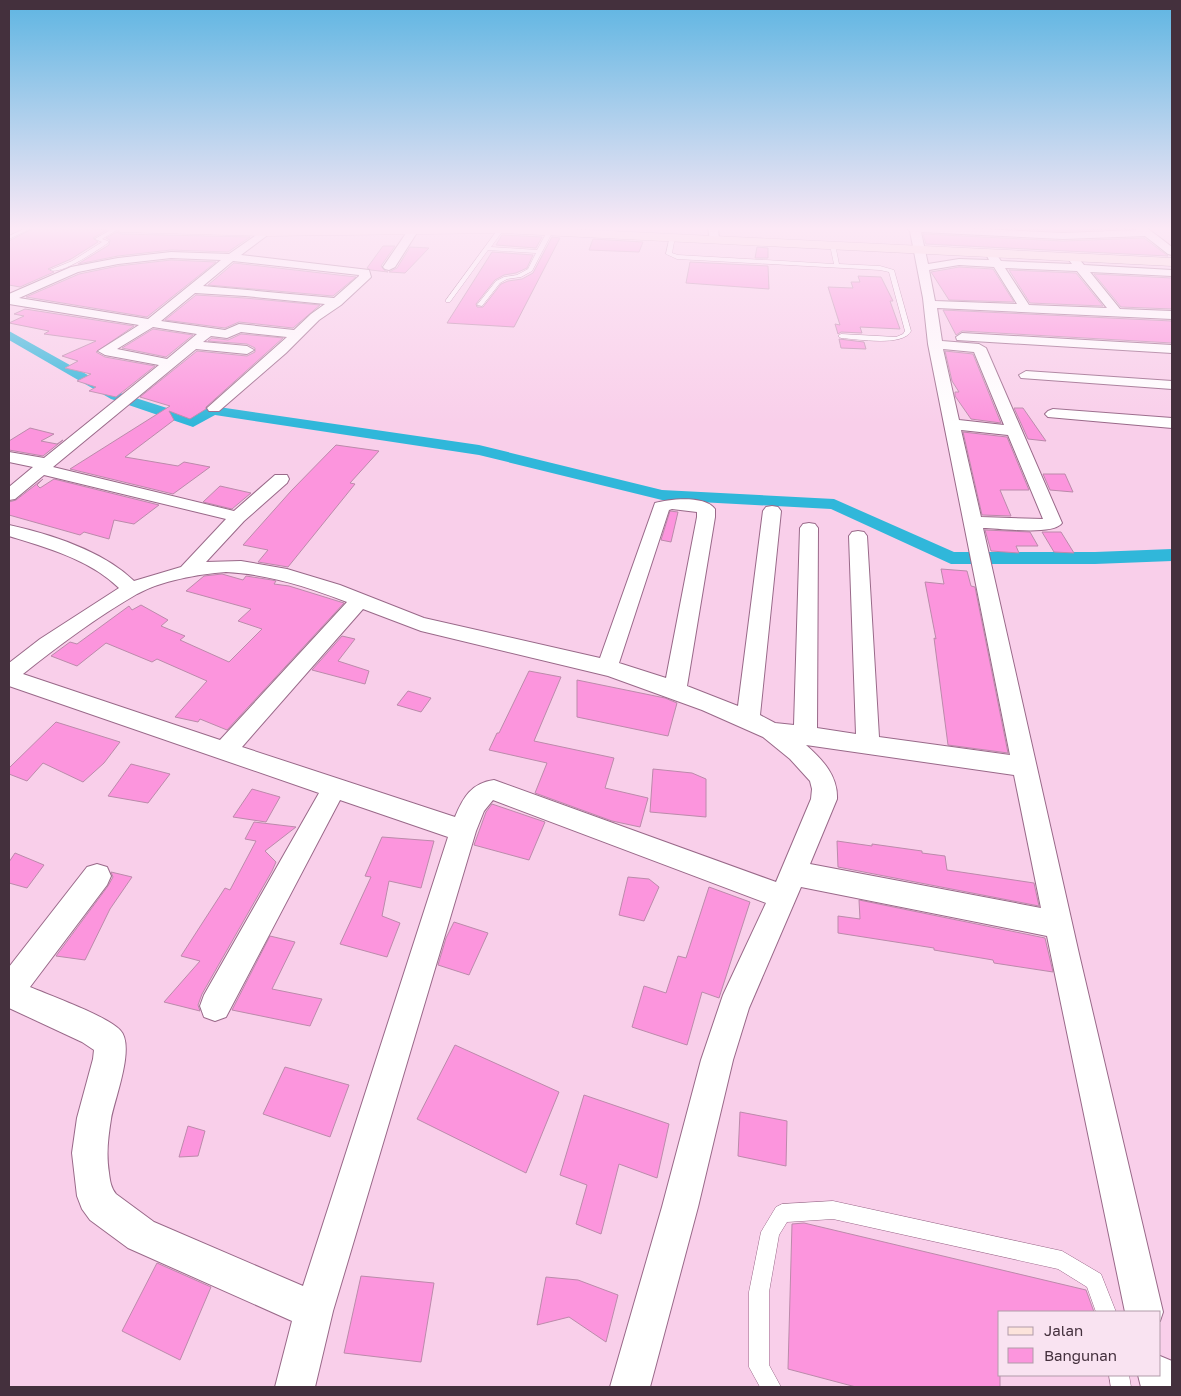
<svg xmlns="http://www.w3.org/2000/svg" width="1181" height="1396" viewBox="0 0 1181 1396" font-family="'Golos Text',sans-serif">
  <rect width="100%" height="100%" fill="#f9cfea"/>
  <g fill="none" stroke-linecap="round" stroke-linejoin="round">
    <!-- canal -->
    <path fill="#30b7da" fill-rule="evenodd" d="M9,331l111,62 72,23 20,-10 267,39 183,45 172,9 120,53h141l77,-3v12l-77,3h-144l-120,-55 -169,-9 -183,-45 -264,-40 -22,12 -82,-28 -102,-59z"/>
  </g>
  <!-- building -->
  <path fill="#fc95dd" stroke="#bc8aab" d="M34,228h52l21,2 -14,8 5,4 -27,17 -23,10 6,3 -34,15 -11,-2v-44z
    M1002,228h131l-70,3z
    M117,232l3,2 130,3 -22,15 -57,-2 -53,6 -40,8 31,-19 1,-5 -4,-2z
    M923,234l140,7 81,-3 24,18 -242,-12z
    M502,235l40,2 -6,11 -40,-3z
    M552,237l8,1 -46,89 -67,-4 45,-71 41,3 -6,13 -11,5 -12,2 -9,5 -19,24 1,3h6l18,-23 7,-3 14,-2 11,-6z
    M593,239l50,3 -4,10 -50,-2z
    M383,246h12l-14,20 3,4 4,2 -17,-2 -4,-2z
    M410,247l19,1 -24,25 -16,-1 8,-4z
    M757,247l11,1v10h-13z
    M171,260l45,2 -69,55 -121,-20 53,-23 39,-8z
    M690,262l78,4 1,23 -83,-6z
    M234,263l122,14 -23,19 -125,-11z
    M959,267l34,2 21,33 -65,-2 -18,-28z
    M1009,270l67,3 27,33 -73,-3z
    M1094,274l78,4v31l-51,-2z
    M858,276l23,1 12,24h-3l10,28 -40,-2 2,6 -21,-1 -3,2 -3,-10 5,1 -12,-38 25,1 -2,-6h9z
    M196,295l49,3 75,7 -27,23 -54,-6 -14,6 -60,-8z
    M25,309l109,17 -38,26 9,5 50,9 -39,31 -27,-6 7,-4 -19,-6 14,-7 -26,-6 13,-7 -16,-5 34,-15 -52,-7 5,-3 -40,-8 15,-7 -10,-2z
    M943,310l229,11v22l-210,-12 -6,4z
    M153,329l40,6 -27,22 -44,-9z
    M241,334l42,4 -77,69v2l-16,10 -21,-8 5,9 -49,37 53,9 6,-4 26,5 -37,27 -103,-25 100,-63 -30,-9 57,-46 50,5 8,-4v-4l-8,-4 -39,-3 4,-3 16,2z
    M839,339l25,3 2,7 -25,-1z
    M945,351l28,3 28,69 -30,-4 -16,-23v-4h4l-7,-11z
    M1014,408h9l23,33 -18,-2z
    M30,428l24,6 -13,7 16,3 6,-4 -20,16 -34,-6v-9z
    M963,432l44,5 22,53h-29l11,26 -29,-1z
    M336,445l43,6 -29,32 5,1 -67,83 -30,-5 10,-12 -25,-5 48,-54z
    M1043,474h22l8,18 -23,-2z
    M43,479l-6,6 3,3 14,-9 105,26 -25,19 -20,-4 -5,19 -25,-7 -4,3 -71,-20v-13l7,-2z
    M220,486l31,7 -19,16 -29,-7z
    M670,511l8,1 -7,30 -10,-2z
    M985,530l45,2 8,14h-22l3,7 -28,-2z
    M1042,532h19l13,21 -20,-1z
    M941,569l26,2 4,15 4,1 33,166 -60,-8 -14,-107 2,1 -11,-57 19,2z
    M222,574l21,6 3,-4 26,4 4,1 -2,3 15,2 55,17 -117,127 -27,-11 -2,3 -23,-5 32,-36 -50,-22 -5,3 -46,-19 -29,23 -26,-10 19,-14 7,2 52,-38 3,4 9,-5 27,15 -7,6 24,10 -5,4 49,22 33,-33 -24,-8 13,-12 -65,-18 18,-15z
    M342,636l13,3 -17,22 31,10 -4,13 -53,-14z
    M529,671l32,6 -27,64 80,17 -9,30 43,10 -8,29 -28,-6 -77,-28 12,-30 -58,-13 8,-17h2z
    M577,680l88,18 12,5 -9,33 -91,-19z
    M408,691l23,7 -10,14 -24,-7z
    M56,722l64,20 -16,21 -21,19 -40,-19 -16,18 -18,-7v-6z
    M131,764l39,10 -22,29 -40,-7z
    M653,769l39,4 14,6v38l-56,-5z
    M252,789l28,8 -14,25 -33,-5z
    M492,804l53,18 -16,38 -55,-15 12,-33z
    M254,822l42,5 -31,24 11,11 -4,9 -70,123 -4,11 2,6 -36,-9 36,-41 -19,-5 44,-68 5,2 26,-49 -11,-2z
    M382,837l52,4 -13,47 -32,-7 -7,35 18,7 -13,34 -47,-13 31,-67 -6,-1z
    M837,841l35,5v-2l50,7v2l23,3 2,14 87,13 5,23 -201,-39z
    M15,853l29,12 -17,23 -18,-5v-21z
    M111,872l21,5 -22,32 -25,51 -29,-4 52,-70 5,-9z
    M628,877l21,2 10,8 -15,34 -25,-6z
    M709,887l41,15 -31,96 -17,-6 -15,53 -55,-18 12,-41 22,7 12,-37 8,2z
    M859,900l186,38 8,34 -59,-9 -1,-3 -59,-10v-2l-96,-15v-17l22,3z
    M454,922l34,11 -19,42 -31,-10 8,-27z
    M270,936l25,6 -23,47 50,10 -12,27 -78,-16z
    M455,1045l104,47 -33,81 -109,-54z
    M285,1067l64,18 -19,52 -67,-23z
    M584,1095l85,29 -12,54 -38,-14 -18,70 -25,-10 11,-39 -27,-10z
    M740,1112l47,9 -1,45 -48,-10z
    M188,1126l17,5 -7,25 -19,1z
    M804,1223l282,67 8,22h-94v75h-144l-68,-18 4,-145z
    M157,1263l54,24 -31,73 -58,-29z
    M361,1276l73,7 -13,79 -77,-9z
    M546,1277l32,3 40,15 -12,47 -37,-25 -32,8z"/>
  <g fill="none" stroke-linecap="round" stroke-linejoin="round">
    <!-- service casing -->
    <g stroke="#996989" stroke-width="1">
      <path id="service" d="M26,228h6l-23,11v-3z
        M114,228h6l-18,11 6,2v2c-11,7 -46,32 -58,27l22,-9 30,-19 -7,-3z
        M499,228l5,1 -13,18 46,3 11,-20 5,1 -21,40 -11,6 -14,2 -7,4 -18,23 -5,-1 19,-24 8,-4 13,-2 11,-6 8,-16 -48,-3 -38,52h-4v-2z
        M670,236l5,1 -3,16 6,2 156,9 -4,-19 5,-1 4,20 41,2 14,4 17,61c-8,16 -53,8 -70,7l-3,-2 3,-2 55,3 7,-3 2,-3 -16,-59 -9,-2 -203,-11 -11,-5z
        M833,1201l229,50 39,23 15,38h-20l-9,-25 -29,-18 -225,-50 -46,3 -8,13 -10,57v73l12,22h-21l-11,-20v-75l12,-60 15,-25 6,-3z
        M1109,1375h20l2,12h-20z"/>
    </g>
    <!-- minor casing -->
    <g stroke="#996989" stroke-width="2">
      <path id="minor" d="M413,228l5,3 -23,36 -6,3 -4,-1 -2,-2 26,-38z
        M708,228h10l1,11 -1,2h-8z
        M906,228h54l103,5 74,-3 -1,-2h11l25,19v8l-4,-1 -23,-18 -82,3 -142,-7 7,32 31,-5 30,1 -3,-6 5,-3 4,1 6,9 71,3 -3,-4 5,-3 4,1 6,7 88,5v6l-82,-4 30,37 52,2v8l-235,-11 5,33 37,3 7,4 76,175c-9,13 -63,5 -79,5l96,426 84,358 -3,9v-9h-35l-78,-376 -246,-49 -52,121 -16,52 -35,147 -48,180h-40l52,-180 39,-147 22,-65 43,-92 -273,-103 -9,11 -8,20 -143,480 -18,76h-40l17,-66 -164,-73 -38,-28 -8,-11 -5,-13 -5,-43 5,-35 16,-59 1,-9 -12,-8 -73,-34v-41l78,-100 10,-3 10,3 4,9 -4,9 -77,102c21,9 77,29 90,43 16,16 -6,70 -9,89 -3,19 -5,35 -2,54 1,8 2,15 7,21l38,28 149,64 145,-449 -108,-37 -114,217 -11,4 -11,-4 -4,-11 4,-11 115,-202 -310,-107v-23l31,-24 79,-51c-30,-29 -72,-40 -110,-52v-11c41,9 94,26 125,56l47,-14 45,-48 -182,-44 -29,24 -6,1v-13l24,-20 -24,-5v-10l35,6 115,-93 -54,-10 -7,-4 41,-26 -130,-21v-10l62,-27 47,-9 53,-6 58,2 36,-25 5,3 -1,2 -28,21 128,15 2,7 -2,2 -28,26 -22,15 -33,33 -67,58h-10l-2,-3 80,-71 -46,-5 -14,6 -16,-2 -8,6 44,4 7,4 -7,4 -51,-5 -143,118 181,44 41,-36h12l2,4 -2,4 -43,38 -38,41 35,-1 46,8 53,16 84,33 176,40 55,-155c14,-4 50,-8 60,6v8l-28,169 51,20 25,-195 3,-4 6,-1 6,1 3,4 -21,204 15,8 19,2 6,-197 3,-4 6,-1 6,1 3,4 -1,200 39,6 -7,-198 3,-4 6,-1 6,1 3,4 12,201 131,18 -82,-411 -5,-46 -13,-67zM171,258l50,2 -73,59 -129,-21 59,-26 40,-8zM233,261l126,14v1l-25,22 -131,-12zM959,265l35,2 23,37 -82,-3 -6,-31zM1005,268l72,3 30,37 -78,-3zM195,293l50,3 80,8 -14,10 -17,16 -55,-6 -14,6 -64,-9zM153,327l44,7 -30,25 -50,-10zM943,349l31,3 30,73 -45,-5zM961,430l47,5 35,84 -62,-2zM672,509l25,3v5l-31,161 -47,-15 50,-153zM226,572c42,2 82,15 121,30l-127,138 -197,-66c35,-28 74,-57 114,-80 24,-13 61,-20 89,-22zM363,609l58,22 187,45 94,34 61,27 27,22 20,22 2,8 -1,10 -35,83 -282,-102c-23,3 -31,18 -39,37l-213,-70zM806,745l208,30 27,133 -231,-44 27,-65c1,-23 -14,-39 -31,-54z
        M962,333l210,12v8l-215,-13 -1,-3z
        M1026,371l146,10v8l-151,-11 -2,-3z
        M1053,409l119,9v10l-124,-11 -3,-3 3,-3z
        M1160,1356l12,5v26h-31l-3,-12h22z"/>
    </g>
    <!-- secondary casing -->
    <g stroke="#996989" stroke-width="1">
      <path id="secondary" d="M114,228h434l624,30v8l-671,-33 -236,3 -145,-4z"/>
    </g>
    <!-- service -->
    <use href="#service" fill="#fff" fill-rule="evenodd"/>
    <!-- minor -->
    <use href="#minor" fill="#fff" fill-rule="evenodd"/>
    <!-- secondary -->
    <use href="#secondary" fill="#fce3db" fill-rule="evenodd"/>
  </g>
  <!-- sky -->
  <linearGradient id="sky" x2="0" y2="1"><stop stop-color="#5eb5e2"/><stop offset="0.54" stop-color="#fce9f6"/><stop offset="1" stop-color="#fce9f6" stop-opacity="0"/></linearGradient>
  <rect width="1181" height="423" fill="url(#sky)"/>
  <!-- border -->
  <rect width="1181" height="1396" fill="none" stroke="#44303d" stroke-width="20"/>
  <!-- legend -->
  <rect x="998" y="1311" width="162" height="65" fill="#f9e3f1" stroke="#b19ba9"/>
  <rect x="1008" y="1327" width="25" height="8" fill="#fce3db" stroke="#b19ba9"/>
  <text x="1044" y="1336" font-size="15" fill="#44303d">Jalan</text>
  <rect x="1008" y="1348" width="25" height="15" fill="#fc95dd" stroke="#b19ba9"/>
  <text x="1044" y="1361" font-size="15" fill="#44303d">Bangunan</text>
</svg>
